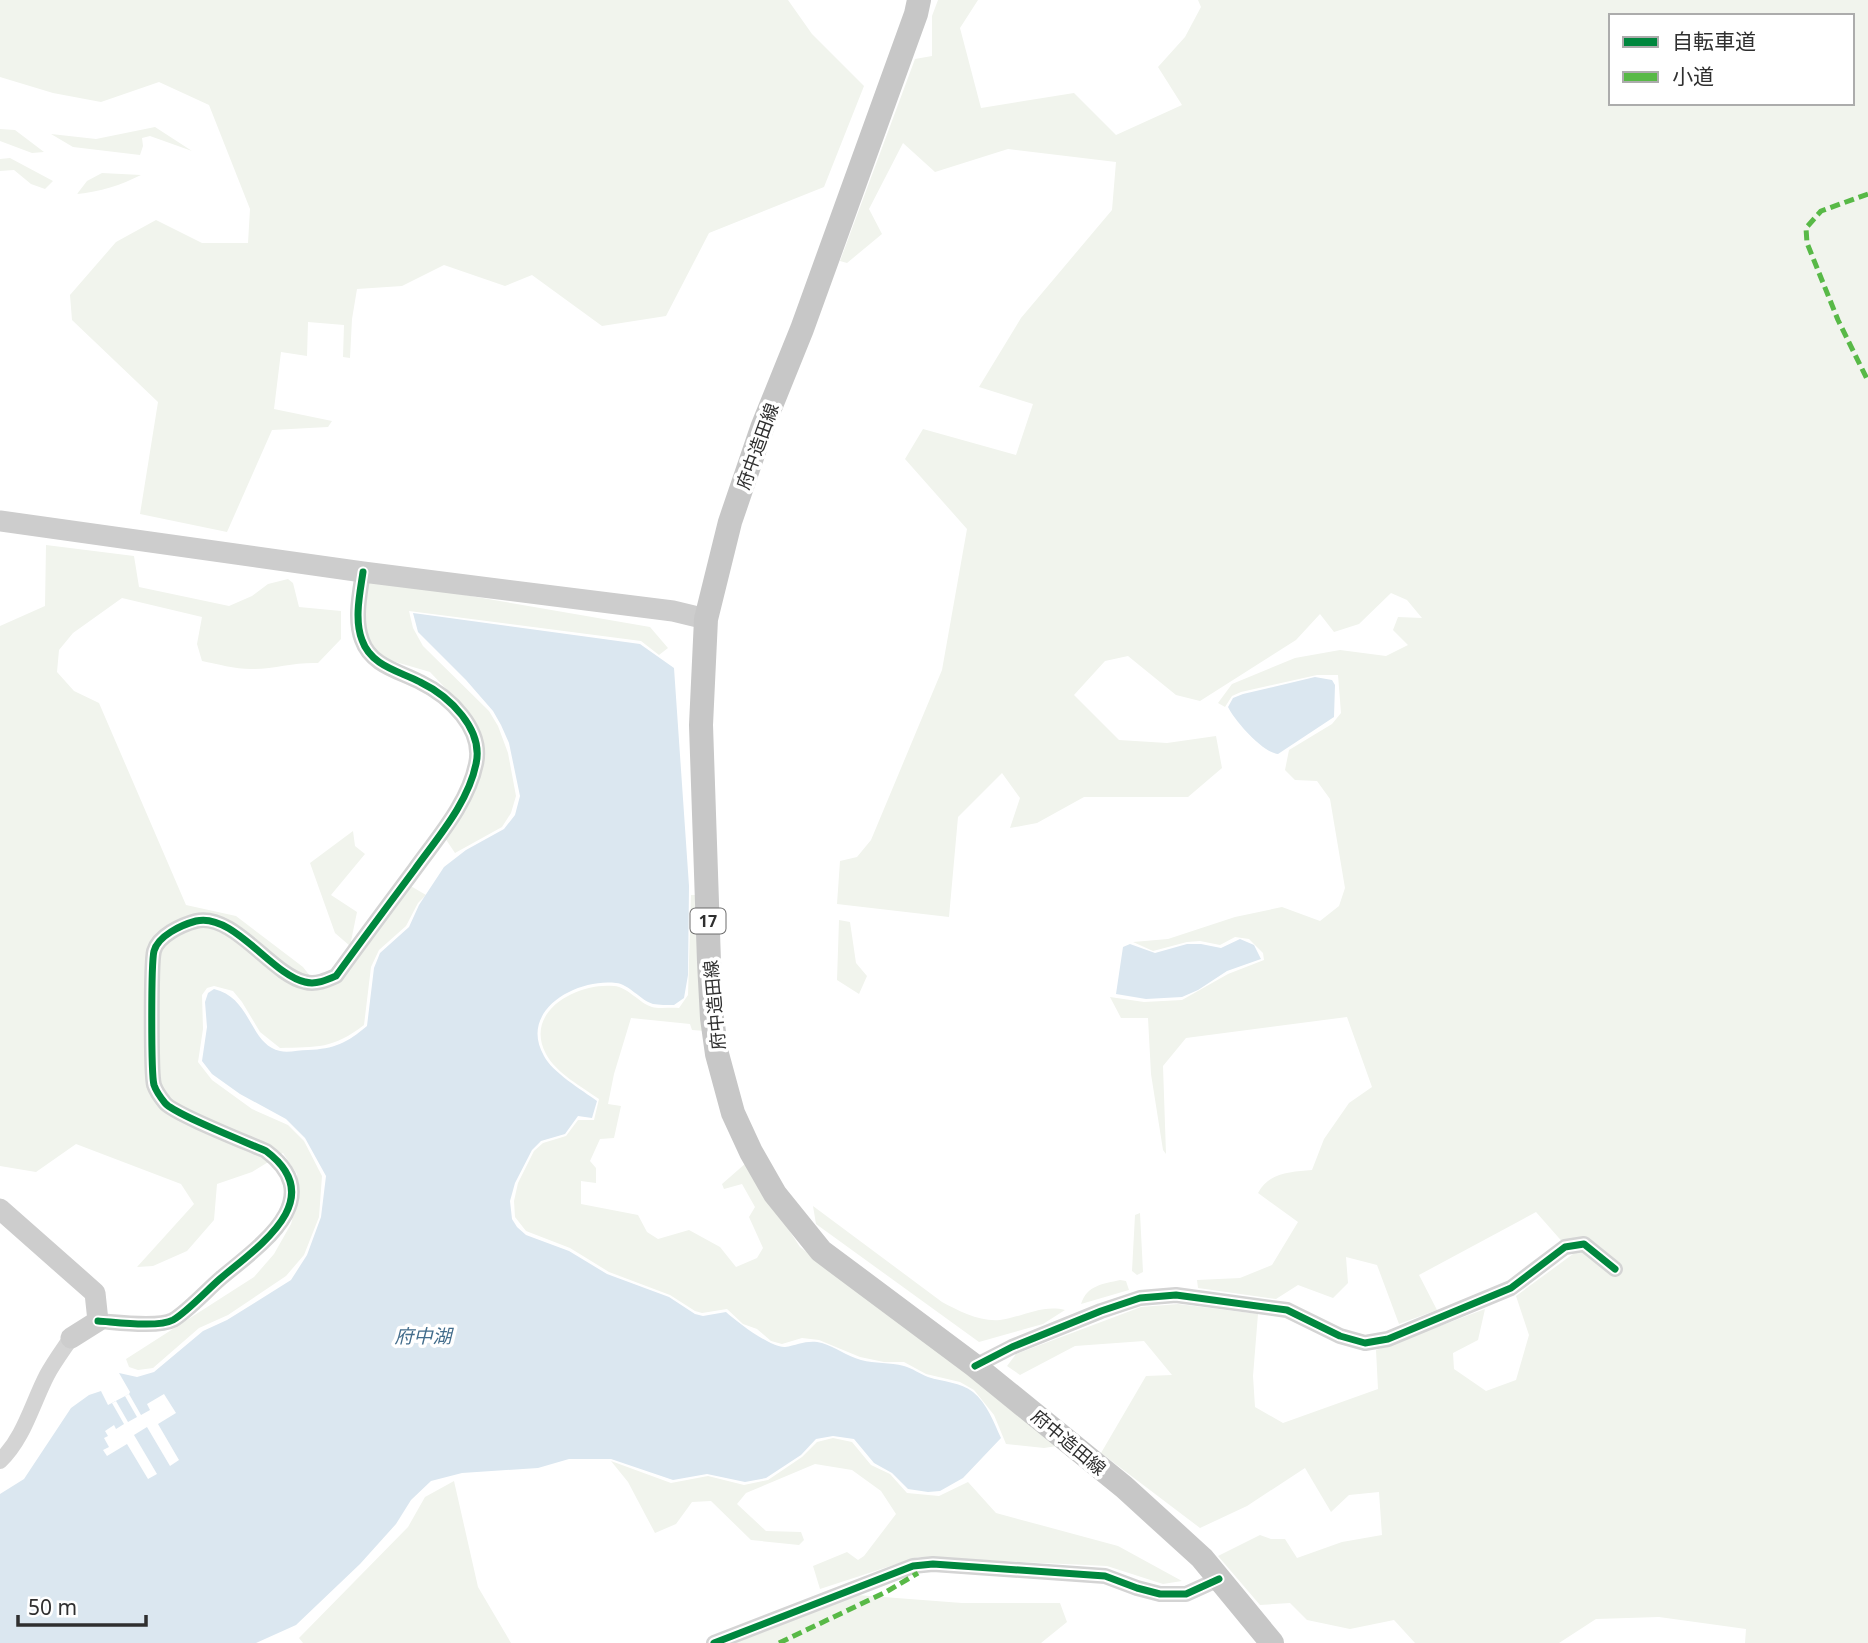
<svg xmlns="http://www.w3.org/2000/svg" width="1868" height="1643" viewBox="0 0 1868 1643" font-family="'Noto Sans','Noto Sans JP',sans-serif">
  <rect width="100%" height="100%" fill="#fff"/>
  <!-- green -->
  <path fill="#f1f4ed" fill-rule="evenodd" d="M0,0h788l24,34 52,52 -40,101 -115,46 -43,83 -64,10 -70,-51 -27,11 -61,-21 -42,21 -45,3 -5,30 -2,39 -7,-1 1,-32 -36,-3 -1,34 -26,-4 -7,57 58,12 -4,6 -56,3 -45,102 -87,-18 18,-112 -86,-82 -2,-25 46,-53 40,-22 46,23h46l2,-34 -41,-104 -50,-23 -58,20 -48,-9 -53,-16z
    M938,0h40l-18,28 21,80 93,-15 42,42 66,-30 -24,-38 27,-30 16,-30 -3,-7h670v1643h-123l1,-14 -87,-12 -63,2 -37,24h-144l-21,-23 -44,9 -43,-9 -17,-17 -30,2 -42,-49 42,-21 11,4h14l12,19 45,-16 40,-7 -3,-43 -30,3 -18,17 -26,-44 -58,38 -47,22 -99,-75 45,-77 26,-1 -28,-34 -69,5 -55,29 -13,-9 9,-12 125,-47 37,-3 80,10 -5,62 2,31 28,16 95,-34 -2,-39 109,-41 -7,31 -25,13 1,16 32,22 30,-11 13,-45 -13,-39 57,-42 -37,-42 -117,63 18,35 -38,14 -22,-59 -31,-8 2,26 -15,15 -35,-13 -22,14 -78,-11 -1,-8 43,-2 32,-13 26,-43 -40,-29c11,-21 33,-21 54,-23l12,-31 25,-36 23,-16 -25,-70 -161,21 -23,28 3,88 -3,-4 -12,-76 -3,-56h-27l-11,-21 34,5 38,-2 46,-26 36,-14 -1,-7 -14,-14 -14,-2 -15,8 -20,-4 -13,1 -34,9 -20,-9 35,-3 67,-22 47,-10 38,14 19,-15 6,-18 -15,-89 -13,-18 -22,-1 -10,-10 4,-20 43,-26 9,-11 -3,-38h-21l-76,17 -9,4 -7,11 -7,-4 14,-19 63,-26 45,-8 46,6 22,-11 -15,-15 5,-13 24,1 -15,-18 -16,-7 -32,31 -25,8 -14,-18 -24,26 -96,61 -24,-6 -48,-39 -23,5 -31,34 45,45 48,3 49,-7 6,32 -34,29h-104l-47,26 -27,5 10,-30 -18,-25 -44,44 -9,100 -112,-13 3,-43 17,-4 14,-17 71,-170 25,-141 -62,-70 18,-30 93,26 17,-51 -54,-17 42,-69 91,-108 4,-48 -108,-13 -73,23 -32,-29 -34,66 13,25 -35,29 -7,-2 75,-202 17,-3v-40zM1611,16h241v87h-241z
    M155,127l37,24 -42,-15 -8,2 1,8 -3,9 -67,-8 -22,-13 45,5z
    M0,129l15,1 29,22 -12,1 -32,-12z
    M10,158l43,23 -8,8 -14,-5 -17,-14 -14,1v-12z
    M102,173l39,2c-20,10 -41,17 -64,19l10,-13z
    M46,545l88,11 5,31 90,19 23,-10 16,-12 20,-5 5,4 6,24 42,4v28l-23,24c-23,-1 -44,6 -67,6 -16,0 -34,-5 -49,-8l-5,-17 5,-27 -80,-19 -49,35 -14,17 -2,22 17,19 25,12 87,202 50,11 67,51 15,19 91,-101 17,10 -8,8 -12,23 -27,24 -8,17 -7,58c-31,24 -47,22 -84,23l-20,-16 -18,-30 -9,-11 -19,-5 -7,2 -5,7 1,34 -5,33 14,18 40,29 36,16 16,16 18,35 -3,41 -15,38 -18,21 -58,39 -29,13 -46,40 -15,2 -9,-3 -3,-8 128,-82 20,-23 17,-30 6,-21v-29l-14,-21 -31,19 -35,12 -3,36 -27,31 -34,15 -16,1 57,-63 -13,-20 -105,-40 -40,28 -36,-6v-540l45,-20z
    M366,578l284,49 18,21 -9,7 -18,-14 -232,-30 4,17 10,18 66,65 9,15 10,27 8,43 -5,17 -9,14 -47,26 -10,-15 33,-55 -8,-69 -40,-42 -48,-14 -16,-21 -3,-20z
    M353,831l2,15 10,8 -34,41 26,17 -7,34 -15,-13 -25,-70z
    M691,895h5l9,136 -13,-1 -2,-6 -59,-6 -17,56 -6,30 13,2 -7,32 -14,1 -10,22 6,7v15l-15,-2v23l57,11 9,17 11,7 31,-9 31,17 16,20 21,-9 6,-10 -14,-31 6,-10 -13,-23 -18,5 -2,-5 24,-21 54,84 193,147 64,52 -13,2 -38,-4 -12,-29 -20,-25 -14,-8 -34,-8 -22,-12h-20l-24,-5 -41,-17 -17,-2 -20,6 -11,-3 -14,-12 -14,-5 -16,-15 -25,4 -7,-2 -25,-16 -61,-23 -39,-24 -44,-17 -11,-14 -1,-16 4,-18 16,-32 9,-8 23,-7 12,-16h16l5,-21c-17,-12 -43,-26 -53,-45 -23,-43 32,-72 68,-68 14,1 25,17 38,21 7,2 19,0 27,1l9,-13z
    M839,920l11,2 6,41 11,13 -8,18 -22,-14z
    M813,1206l129,96c17,9 38,20 58,18 22,-3 43,-16 65,-10l-22,14 -64,18 -163,-118z
    M1140,1213l3,59 -6,3 -5,-4 3,-56z
    M1120,1280l6,1 3,9 -48,14c6,-19 22,-20 39,-24z
    M833,1438l19,4 19,23 19,9 17,19 32,3 29,-14 28,31 122,33 64,35 -19,3 -56,-18 -189,-9 -98,32 -7,-23 34,-14 11,8 6,-4 32,-42 -15,-23 -29,-21 -37,-6 -69,29 -9,11 29,27 35,1 3,8 -5,5 -48,-5 -40,-39 -19,1 -16,22 -21,9 -27,-51 -17,-21 60,22 37,-7 36,9 24,-5 34,-23 15,-15z
    M454,1481l24,106 33,56h-208l-4,-5 109,-111 17,-30z
    M857,1595l105,8h98l7,19 -26,21h-306z"/>
  <!-- water -->
  <path fill="#dbe7f0" d="M413,613l227,31 34,24 15,218 -1,89 -4,23 -10,7c-7,0 -15,0 -21,-1 -13,-4 -24,-20 -37,-21 -40,-5 -98,28 -72,73 8,16 38,34 53,45l-5,17 -14,-2 -13,18 -24,7 -9,9 -17,33 -5,18 2,18 5,8 9,8 43,16 38,23 62,23 26,17 8,2 23,-4c11,10 45,36 59,35 13,-2 23,-8 37,-4 13,4 25,13 39,17 14,4 29,2 43,6 8,2 16,8 24,11 15,5 33,5 45,15 14,11 21,31 28,46l-38,40 -23,13 -12,1 -20,-3 -16,-16 -18,-10 -20,-24 -21,-3 -17,3 -15,16 -35,23 -21,4 -38,-8 -34,6 -62,-21h-42l-31,9 -76,5 -31,8 -20,19 -15,24 -36,40 -64,61 -40,18h-256v-149l24,-15 47,-71 18,-13 12,-4 7,14 21,-11 1,-2 -11,-19 18,4 17,-5 49,-41 24,-11 64,-40 16,-25 14,-38 5,-41 -21,-38 -19,-19 -46,-25 -28,-20 -10,-13 5,-34 -2,-25 3,-9 6,-4c38,9 35,55 66,62 8,2 19,-1 28,-1 26,-1 39,-7 59,-24l7,-58 6,-15 29,-26 10,-22 25,-38 22,-17 38,-21 11,-14 5,-19 -11,-53 -8,-18 -8,-14 -27,-31 -48,-48z
    M1315,677l17,3 3,5 -1,32 -56,37c-16,-2 -43,-33 -50,-47l5,-9 10,-4z
    M1240,939l14,6 7,14 -34,12 -29,19 -16,7 -36,2 -30,-5 7,-47 7,-3 25,9 32,-9h14l20,4z"/>
  <!-- pier -->
  <path fill="#fff" d="M129,1394l12,21 9,-5 -3,-6 17,-10 12,19 -18,11 21,36 -9,6 -23,-39 -13,8 23,39 -9,5 -21,-35 -20,12 -4,-6 6,-3 -5,-9 4,-2 -3,-5 9,-6 2,4 8,-5 -12,-21 4,-2 12,21 9,-5 -12,-21z"/>
  <g fill="none" stroke-linecap="round" stroke-linejoin="round">
    <!-- street -->
    <path stroke="#d4d4d4" stroke-width="16" d="M98,1321c17,1 60,7 75,-1 14,-8 35,-31 48,-42 38,-32 109,-79 45,-127 -18,-8 -92,-37 -101,-48 -4,-5 -9,-12 -11,-18 -3,-11 -3,-122 0,-134 4,-15 27,-26 42,-30 37,-9 76,54 109,61 11,3 22,-2 31,-6 26,-36 53,-72 79,-107 23,-32 53,-66 61,-105 8,-35 -27,-68 -56,-82 -21,-11 -49,-16 -58,-42 -8,-21 -2,-47 1,-68
      M975,1366l37,-19 89,-36 39,-13 36,-3 111,15 53,26 25,7 23,-4 123,-51 54,-41 19,-3 31,25
      M0,1461c24,-23 32,-57 47,-86 7,-13 16,-25 24,-37
      M714,1643l199,-77 20,-2 172,12 32,12 23,6h26l33,-15"/>
    <!-- secondary -->
    <path stroke="#cdcdcd" stroke-width="21" d="M0,521l363,51 310,39 33,8
      M0,1209l95,84 3,28 -27,17"/>
    <!-- primary -->
    <path stroke="#c7c7c7" stroke-width="24" d="M919,0l-3,14 -114,315 -40,99 -32,94 -24,97 -5,106 8,237 3,56 5,36 16,59 18,39 24,42 46,57 154,115 149,121 78,71 70,85"/>
    <!-- quiet -->
    <path stroke="#58b947" stroke-width="5" stroke-dasharray="10 5" stroke-linecap="butt" d="M1868,194l-47,17 -15,17 1,15 31,77 30,61
      M779,1643l107,-51 32,-19"/>
    <!-- cycleway casing -->
    <g stroke="#fff" stroke-width="11">
      <path id="cycleway" d="M98,1321c17,1 60,7 75,-1 14,-8 35,-31 48,-42 38,-32 109,-79 45,-127 -18,-8 -92,-37 -101,-48 -4,-5 -9,-12 -11,-18 -3,-11 -3,-122 0,-134 4,-15 27,-26 42,-30 37,-9 76,54 109,61 11,3 22,-2 31,-6 26,-36 53,-72 79,-107 23,-32 53,-66 61,-105 8,-35 -27,-68 -56,-82 -21,-11 -49,-16 -58,-42 -8,-21 -2,-47 1,-68
        M975,1366l37,-19 89,-36 39,-13 36,-3 111,15 53,26 25,7 23,-4 123,-51 54,-41 19,-3 31,25
        M714,1643l199,-77 20,-2 172,12 32,12 23,6h26l33,-15"/>
    </g>
    <!-- cycleway -->
    <use href="#cycleway" stroke="#00873e" stroke-width="7"/>
  </g>
  <g text-anchor="middle" dominant-baseline="central" stroke-width="7" stroke-linejoin="round" paint-order="stroke">
    <!-- shield labels -->
    <rect fill="#fff" stroke="#6d6d6d" stroke-width="2" x="690.5" y="908.5" width="35" height="25" rx="5"/>
    <g font-size="16" font-weight="bold" fill="#2f2f2f">
      <text x="708" y="921">17</text>
    </g>
    <!-- street labels -->
    <g font-size="18" fill="#2f2f2f" stroke="#fff">
      <text transform="translate(757 446) rotate(-70)">府中造田線</text>
      <text transform="translate(714 1005) rotate(-95)">府中造田線</text>
      <text transform="translate(1069 1442) rotate(40)">府中造田線</text>
    </g>
    <!-- water labels -->
    <g font-size="19" font-style="italic" fill="#436d8c" stroke="#fff">
      <text x="423" y="1336">府中湖</text>
    </g>
  </g>
  <!-- legend -->
  <rect x="1609" y="14" width="245" height="91" fill="#ffffff" stroke="#acacac" stroke-width="2"/>
  <rect x="1623" y="37" width="35" height="10" fill="#00873e" stroke="#acacac" stroke-width="2"/>
  <text x="1672" y="49" font-size="21" fill="#2f2f2f">自転車道</text>
  <rect x="1623" y="72" width="35" height="10" fill="#58b947" stroke="#acacac" stroke-width="2"/>
  <text x="1672" y="84" font-size="21" fill="#2f2f2f">小道</text>
  <!-- scale -->
  <path d="M18 1615v10h128v-10" fill="none" stroke="#2f2f2f" stroke-width="3.5"/>
  <text x="28" y="1615" font-size="21" fill="#2f2f2f" stroke="#ffffff" stroke-width="5" paint-order="stroke">50 m</text>
</svg>
